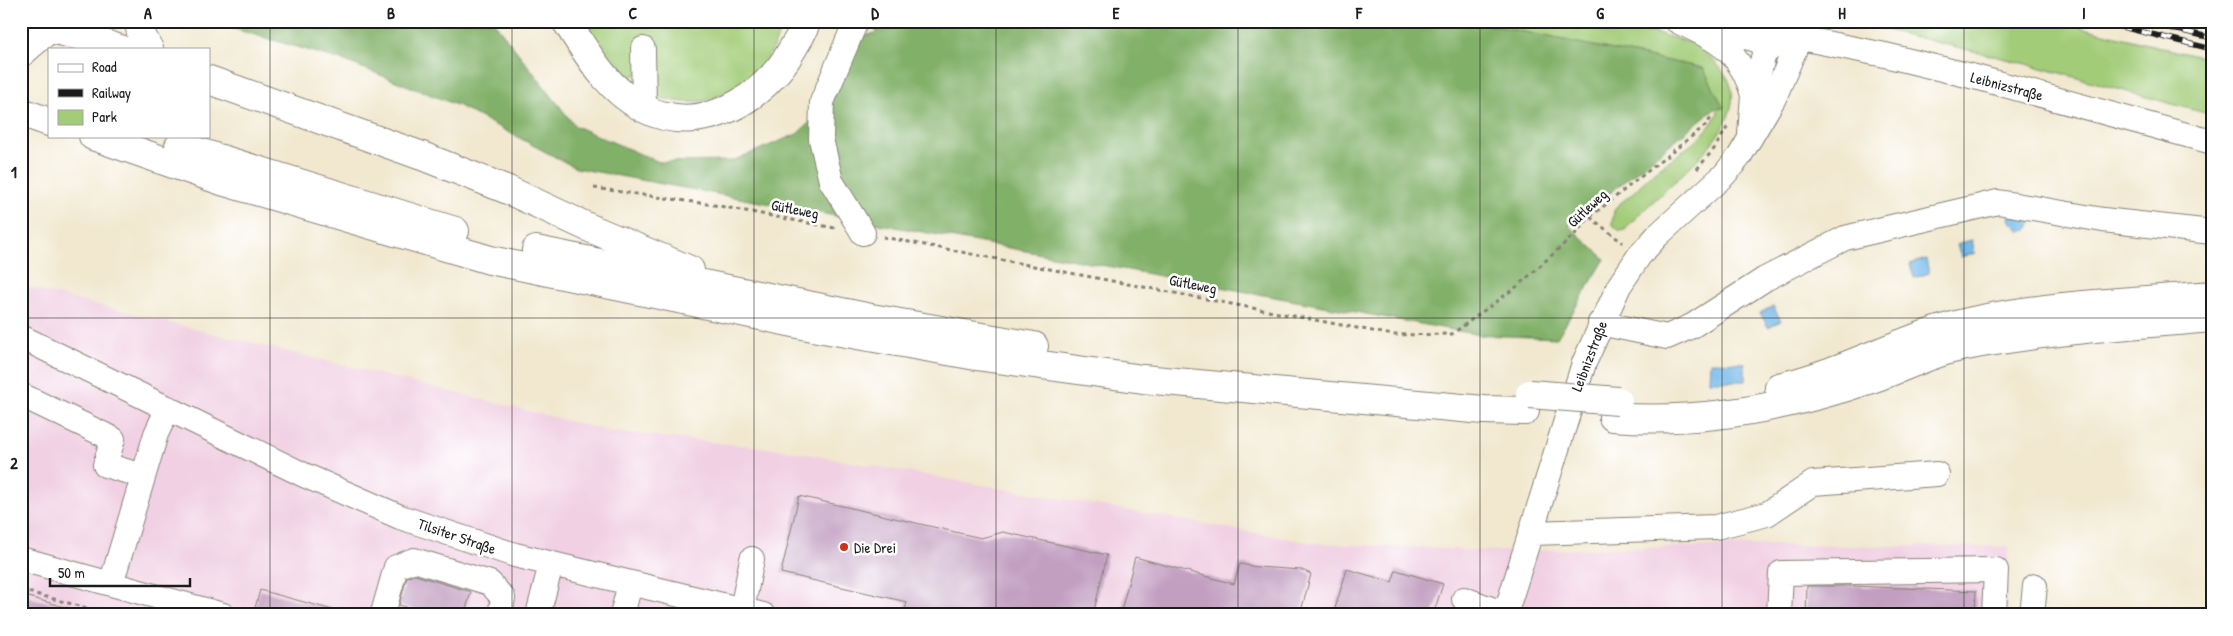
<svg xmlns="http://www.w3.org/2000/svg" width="2233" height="636" viewBox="0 0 2233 636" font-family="'Patrick Hand',sans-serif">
  <rect width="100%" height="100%" fill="#fff"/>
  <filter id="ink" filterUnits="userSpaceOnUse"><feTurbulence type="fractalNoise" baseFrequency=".02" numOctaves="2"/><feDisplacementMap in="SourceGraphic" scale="10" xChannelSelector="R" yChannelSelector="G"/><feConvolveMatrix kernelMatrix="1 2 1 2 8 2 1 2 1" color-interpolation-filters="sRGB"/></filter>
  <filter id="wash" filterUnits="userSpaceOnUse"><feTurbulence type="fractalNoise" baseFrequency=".0096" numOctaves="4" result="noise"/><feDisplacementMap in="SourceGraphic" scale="20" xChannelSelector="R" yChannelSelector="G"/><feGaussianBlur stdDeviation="1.12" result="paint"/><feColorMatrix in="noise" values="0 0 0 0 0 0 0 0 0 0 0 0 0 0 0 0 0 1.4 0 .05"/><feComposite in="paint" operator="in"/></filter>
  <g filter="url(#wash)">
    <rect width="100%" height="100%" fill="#f1e8cf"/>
    <!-- built -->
    <path fill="#f1d0e3" d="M21,286l593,146 164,17 535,94 186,8 262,-6 248,2 -3,68h-1985z"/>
    <!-- green -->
    <path fill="#a2cc78" stroke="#5f744a" d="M584,21h196c-1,44 -52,83 -94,81 -9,0 -18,-3 -27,-4l-2,-6 3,-14 -9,-7 -16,3 -7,9z
      M1469,21h141l90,24 -1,3c11,10 27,22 32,38 14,50 -79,109 -106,144l-5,1 -8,-7 2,-13 4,-6c13,-9 23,-21 35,-32 23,-19 56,-35 66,-64l5,-1 -21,-40z
      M1849,21h207l156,39v55l-185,-51z"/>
    <!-- forest -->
    <path fill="#81b068" stroke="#4e6642" d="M236,21h257l82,105 84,36 73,-1 65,-27 34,-31 29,-66 15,-4 6,-12h588l234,47 21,40 -10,1 -145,117 36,33 -48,79 -77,-3 -904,-167 -117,-62 -114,-45 -124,-36z"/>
    <!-- water -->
    <path fill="#71b7e8" stroke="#466a82" d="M2011,209l23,8 -5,11 -8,4 -12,-12z
      M1972,240l3,13 -14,4 -4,-13z
      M1926,259l3,14 -15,5 -4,-14z
      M1773,306l8,15 -13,6 -8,-14z
      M1710,362l35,1v18h-36z"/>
    <g id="blocks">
      <!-- building -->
      <path fill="#c29fc1" d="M799,496l182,42 22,-6 104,23 -14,60h-166l-22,-5 2,-8 -126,-29z
        M1135,557l99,27 6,-20 17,3 45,3 9,4 -11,41h-180z
        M1347,569l45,13 4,-12 47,14 -10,31h-100z
        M415,575l56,17 -6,20 -6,-1 -1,4h-25l-34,-10 8,-28z
        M1807,586h44l125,5 -1,24h-169z
        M260,590l73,20v5h-80z
        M21,595l55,15v5h-55z"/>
    </g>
  </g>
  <g filter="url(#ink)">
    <use href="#blocks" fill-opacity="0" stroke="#868276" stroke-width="1"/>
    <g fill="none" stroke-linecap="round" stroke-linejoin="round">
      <!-- minor casing -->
      <g stroke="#868276" stroke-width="26">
        <path id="minor" d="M856,21l-34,81 -1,37 10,42 32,52
          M1677,21c40,19 63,29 76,74
          M1765,21l21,14 99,20 94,23 233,64
          M1708,28l58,14 20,-7
          M643,49l1,59
          M1750,134l3,-39 11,-41 22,-19
          M1600,323l67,14 25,-11 73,-47 80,-41 153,-36 105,18 109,12
          M21,337l283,138 96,42 115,38 248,60
          M21,395l92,44 -8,26 38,11
          M1532,533l184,-6 51,-13 46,-31 124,-9
          M21,559l202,56
          M111,584l45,-150 12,-26
          M1464,599l41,15
          M742,610l10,-51
          M383,613l13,-46 18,-7 76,23 13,15 -3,17
          M538,615l13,-51
          M622,615l8,-31
          M1505,615l79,-252 35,-77 20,-30 19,-21 66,-60 15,-18 35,-59 26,-61
          M1779,615l2,-42 215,-3 -2,45
          M2032,615l3,-29"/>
      </g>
      <!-- major casing -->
      <g stroke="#868276" stroke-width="30">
        <path id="major" d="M566,21c22,34 41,68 77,87 58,30 122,-9 150,-60 5,-9 11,-16 13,-27
          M21,53l29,-25 13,-7"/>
      </g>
      <!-- highway casing -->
      <g stroke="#868276" stroke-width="30">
        <path id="highway" d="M139,21l2,13 8,15
          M21,22l63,15 36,12
          M209,80l213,76 86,34 84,39 98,41
          M21,112l28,10
          M93,136l129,45 268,79 328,68 158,28 167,23 341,31 41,1
          M179,146l276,85
          M536,250l335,68 163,28
          M1779,387c67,-15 127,-52 194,-66 77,-17 161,-19 239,-26
          M1613,417c89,7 177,-10 261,-39 24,-8 47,-20 71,-27 20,-6 42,-9 63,-12 68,-11 136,-15 204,-21"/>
      </g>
      <!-- path -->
      <path stroke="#868276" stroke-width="3" stroke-dasharray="4 4" stroke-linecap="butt" d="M1697,169l17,-20 14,-23
        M594,188l120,17 121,23
        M1590,217l33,26
        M883,237l510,98 59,-1 67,-49 56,-51 15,-17 116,-92 7,-10
        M21,590l91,25"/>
      <!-- minor -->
      <use href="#minor" stroke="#fff" stroke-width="24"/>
      <!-- major -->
      <use href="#major" stroke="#fff" stroke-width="28"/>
      <!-- highway -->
      <use href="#highway" stroke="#fff" stroke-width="28"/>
      <!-- rail casing -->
      <g stroke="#1c1c1c" stroke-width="5.5">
        <path id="rail" d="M2098,21l114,28
          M2141,21l71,17"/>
      </g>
      <!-- rail -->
      <use href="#rail" stroke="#fff" stroke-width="4" stroke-dasharray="11" stroke-linecap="butt"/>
      <!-- highway-bridge casing -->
      <g stroke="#868276" stroke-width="30" stroke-linecap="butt">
        <path id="highway-bridge" d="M1530,394l88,7"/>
      </g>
      <!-- highway-bridge -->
      <use href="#highway-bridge" stroke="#fff" stroke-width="28"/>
    </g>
  </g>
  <!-- grid -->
  <path fill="none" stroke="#1c1c1c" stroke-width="1" stroke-opacity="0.55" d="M270,21v594M512,21v594M754,21v594M996,21v594M1238,21v594M1480,21v594M1722,21v594M1964,21v594M21,318h2191"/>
  <!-- markers -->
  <circle fill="#c8321e" stroke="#fff" stroke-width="2" cx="844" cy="547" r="5"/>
  <g text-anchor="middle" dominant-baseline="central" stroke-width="5" stroke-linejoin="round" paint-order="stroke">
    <!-- street labels -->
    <g font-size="15" fill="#1c1c1c" stroke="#fff">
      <text transform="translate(2007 86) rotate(15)">Leibnizstraße</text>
      <text transform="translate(1587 208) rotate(-43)">Gütleweg</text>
      <text transform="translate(795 209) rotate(11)">Gütleweg</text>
      <text transform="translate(1193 284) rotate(11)">Gütleweg</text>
      <text transform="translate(1589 356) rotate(-69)">Leibnizstraße</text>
      <text transform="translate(457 536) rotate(19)">Tilsiter Straße</text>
    </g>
    <!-- poi labels -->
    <g font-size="15" fill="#1c1c1c" stroke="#fff" text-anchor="start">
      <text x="854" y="547">Die Drei</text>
    </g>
  </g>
  <!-- margin -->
  <rect width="2233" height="636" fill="none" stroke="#fff" stroke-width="55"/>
  <!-- legend -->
  <rect x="48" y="48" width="162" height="90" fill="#ffffff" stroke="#a4a4a4"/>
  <rect x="58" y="64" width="25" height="8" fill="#ffffff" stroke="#a4a4a4"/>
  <text x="92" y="72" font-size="15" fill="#1c1c1c">Road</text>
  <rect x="58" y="89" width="25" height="8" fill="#1c1c1c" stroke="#a4a4a4"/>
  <text x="92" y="98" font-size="15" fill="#1c1c1c">Railway</text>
  <rect x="58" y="110" width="25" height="15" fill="#a2cc78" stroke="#a4a4a4"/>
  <text x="92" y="122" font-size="15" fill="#1c1c1c">Park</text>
  <!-- scale -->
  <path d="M50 578v8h140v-8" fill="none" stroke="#1c1c1c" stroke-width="2.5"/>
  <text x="58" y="578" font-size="15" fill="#1c1c1c" stroke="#ffffff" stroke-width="4" paint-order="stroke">50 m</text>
  <rect x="28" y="28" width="2178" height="580" fill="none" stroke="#1c1c1c" stroke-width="2"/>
  <g font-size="16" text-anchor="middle" font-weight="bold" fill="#1c1c1c">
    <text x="148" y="19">A</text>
    <text x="391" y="19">B</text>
    <text x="633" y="19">C</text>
    <text x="875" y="19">D</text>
    <text x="1116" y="19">E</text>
    <text x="1359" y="19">F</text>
    <text x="1600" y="19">G</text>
    <text x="1842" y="19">H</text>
    <text x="2084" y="19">I</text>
    <text x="14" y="178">1</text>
    <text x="14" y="469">2</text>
  </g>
</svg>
